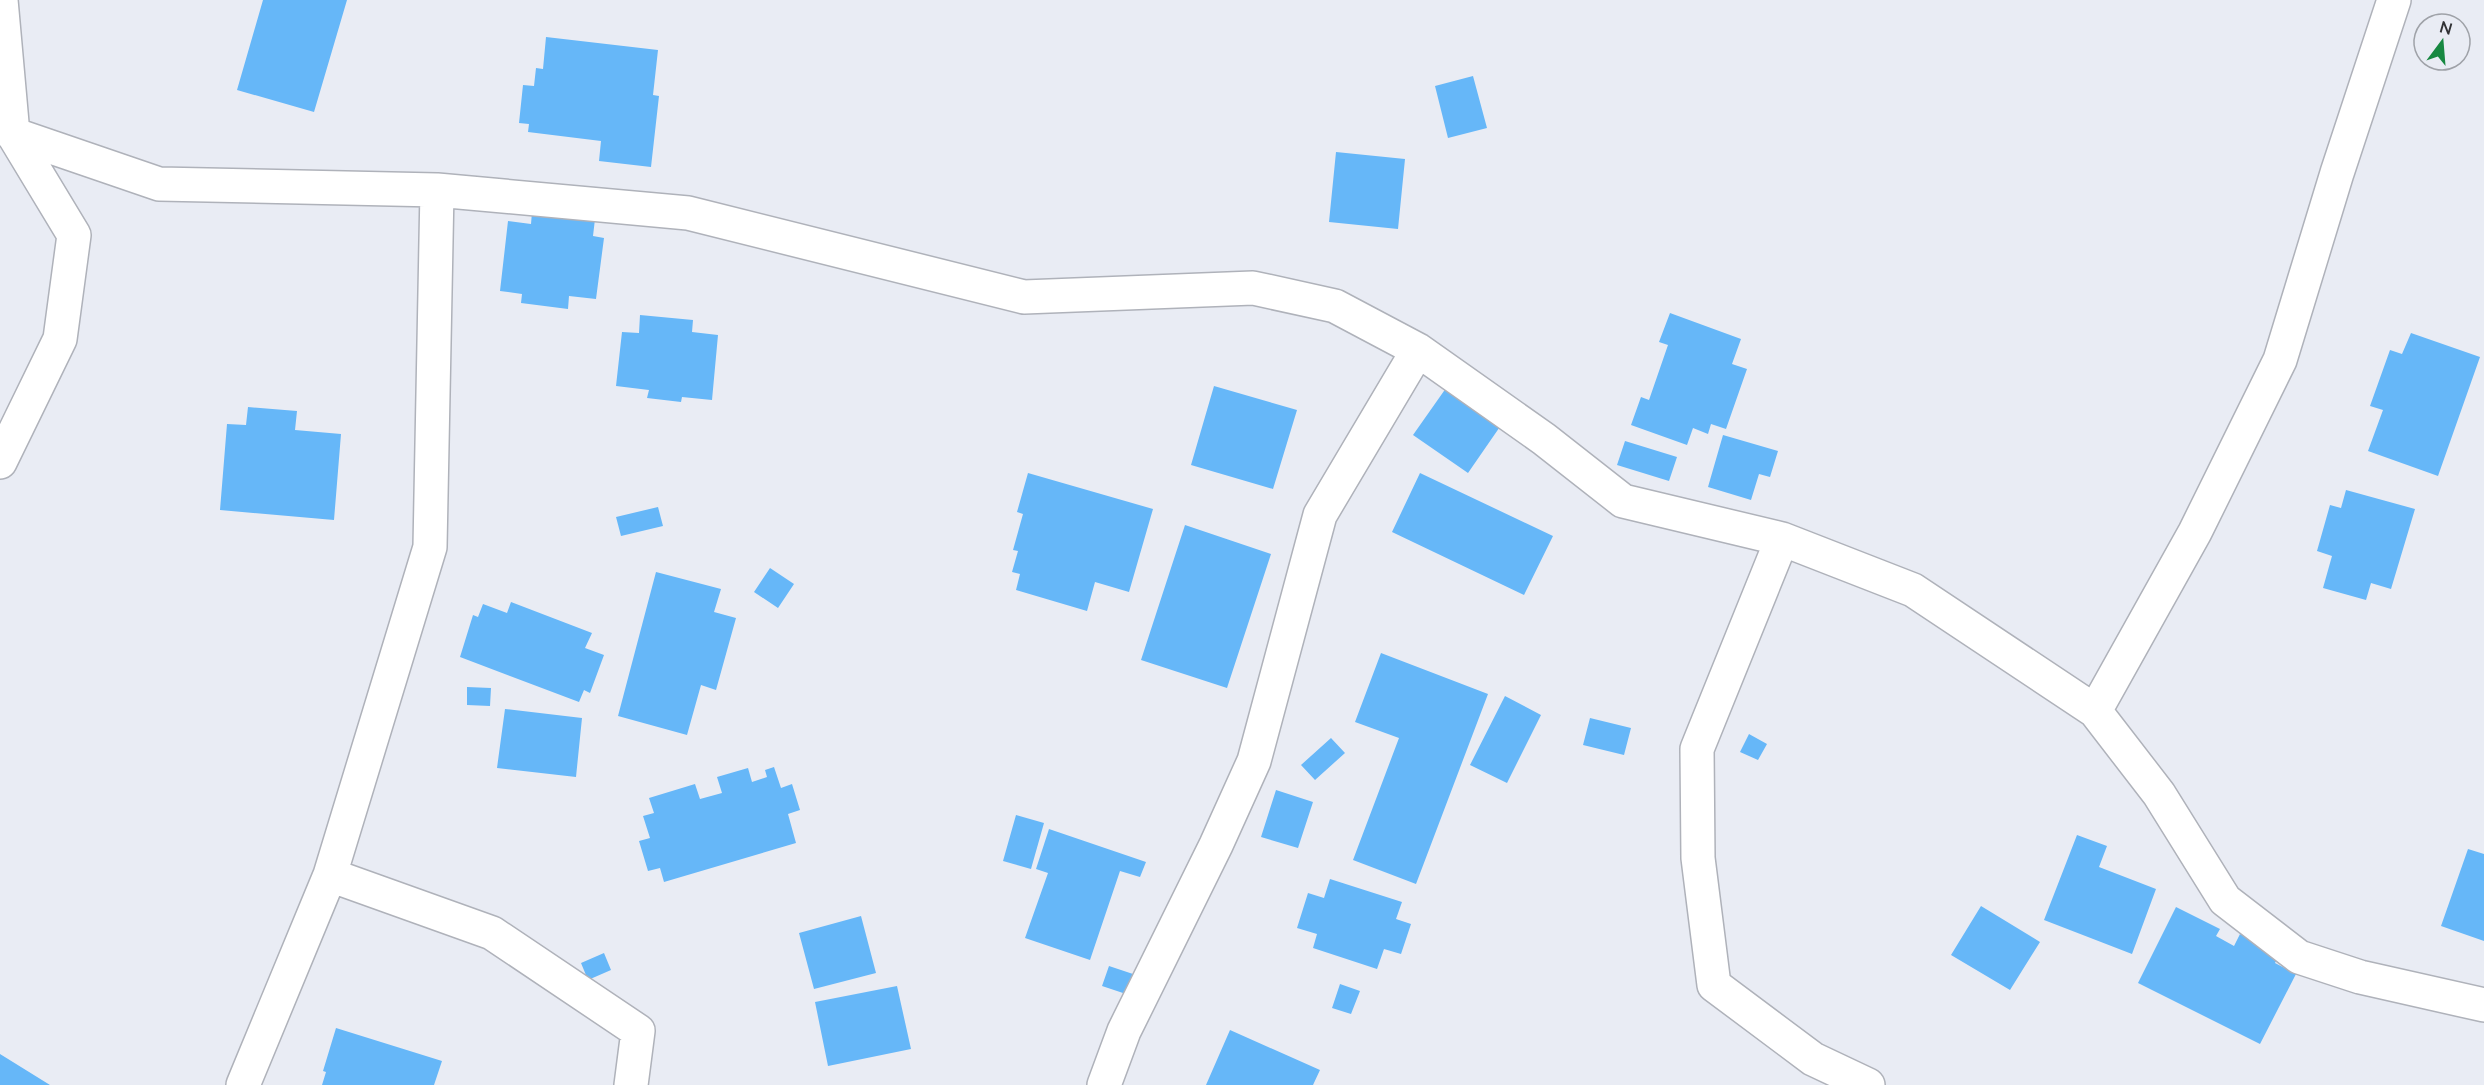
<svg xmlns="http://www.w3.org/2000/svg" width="2484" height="1085" viewBox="0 0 2484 1085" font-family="Lato,sans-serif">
  <rect width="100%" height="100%" fill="#e9ecf4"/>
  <!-- building -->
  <path fill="#66b7f8" d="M263,0h84l-33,112 -77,-22z
    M546,37l112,13 -5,45 6,1 -8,71 -52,-6 2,-20 -73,-9 1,-8 -10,-1 4,-38 11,1 2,-18 7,1z
    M1473,76l14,52 -39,10 -13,-52z
    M1336,152l69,7 -7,70 -69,-7z
    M532,212l63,7 -2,17 11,2 -8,61 -27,-3 -1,13 -47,-6 1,-9 -22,-3 8,-70 23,3z
    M1670,313l71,26 -9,25 15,5 -21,60 -15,-5 -3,10 -15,-6 -6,17 -56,-20 10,-28 8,3 19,-55 -9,-3z
    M640,315l53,5 -1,12 26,3 -6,65 -30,-3 -1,5 -34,-4 2,-8 -33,-4 6,-54 17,1z
    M2411,333l69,24 -42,119 -70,-25 15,-41 -13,-4 20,-56 12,4z
    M1451,381l55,37 -38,55 -55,-38z
    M1214,386l83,24 -24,79 -82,-24z
    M248,407l49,4 -2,19 46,4 -7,86 -114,-10 7,-86 19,1z
    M1723,435l55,16 -8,26 -11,-3 -8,26 -43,-13z
    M1625,441l52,16 -8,24 -52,-16z
    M1028,473l125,36 -24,83 -34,-10 -8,29 -71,-21 4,-16 -8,-2 6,-21 -5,-1 10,-36 -6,-2z
    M1420,473l133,63 -29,59 -132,-63z
    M2346,490l69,19 -24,80 -20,-6 -5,17 -43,-12 9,-32 -15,-5 13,-46 11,3z
    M658,507l5,19 -42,10 -5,-19z
    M1185,525l86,29 -44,134 -86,-28z
    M770,568l24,16 -16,24 -24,-16z
    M656,572l65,17 -7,23 22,6 -20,72 -15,-5 -14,50 -69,-19z
    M511,602l81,31 -7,15 19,7 -14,38 -6,-3 -5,12 -119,-45 13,-42 5,2 5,-13 24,9z
    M1381,653l107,41 -72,190 -63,-24 46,-122 -44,-16z
    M467,687l24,1 -1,18 -23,-1z
    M1505,696l36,19 -34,68 -37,-18z
    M505,709l77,9 -6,59 -79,-9z
    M1590,718l41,10 -7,27 -41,-10z
    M1749,734l18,10 -9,16 -18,-8z
    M1331,738l14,15 -30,27 -14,-15z
    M774,767l7,21 11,-4 8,26 -12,4 8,29 -132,39 -4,-14 -12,3 -9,-30 11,-3 -7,-22 11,-3 -5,-15 46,-14 5,15 22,-6 -5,-16 31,-9 4,14 15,-5 -2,-7z
    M1276,790l37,12 -15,46 -37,-11z
    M1016,815l28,8 -13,46 -28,-8z
    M1049,829l97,33 -6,15 -20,-6 -30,89 -65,-22 23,-65 -12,-4z
    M2077,835l30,11 -8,21 57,22 -24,65 -88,-34z
    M2468,849l16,5v87l-43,-15z
    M1330,879l72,23 -6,17 15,5 -10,30 -17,-5 -7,20 -64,-21 4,-14 -20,-6 11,-35 16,5z
    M1981,906l59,36 -30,48 -59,-35z
    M2176,907l44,22 -4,7 18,10 6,-12 40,19 -5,10 21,11 -36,70 -122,-61z
    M861,916l15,57 -62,16 -15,-56z
    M604,953l7,17 -23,10 -7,-17z
    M1109,966l24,8 -7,20 -24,-8z
    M1340,984l20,7 -9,23 -19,-6z
    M897,986l14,63 -83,17 -13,-64z
    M336,1028l106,33 -8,24h-112l4,-13 -3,-1z
    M1230,1030l90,40 -7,15h-107z
    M0,1054l50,31h-50z"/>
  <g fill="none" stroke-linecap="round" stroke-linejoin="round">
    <!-- minor casing -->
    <g stroke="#afb2ba" stroke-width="36">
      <path id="minor" d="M0,126l13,8 146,50 278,6 251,23 336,84 229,-9 82,18 83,44 126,89 79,62 159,38 131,51 182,121 64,83 66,106 74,57 61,20 124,28
        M0,462l60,-123 14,-104 -61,-101 -12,-134
        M1782,539l-85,210 1,109 16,127 99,74 55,26
        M2095,711l100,-179 85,-172 57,-187 57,-173
        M330,875l162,58 146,98 -7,54
        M243,1085l87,-210 100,-328 7,-357
        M1104,1085l20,-54 92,-186 38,-84 66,-246 98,-165"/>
    </g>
    <!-- minor -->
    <use href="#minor" stroke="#fff" stroke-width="33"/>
  </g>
  <!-- north arrow -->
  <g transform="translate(2442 42) rotate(16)"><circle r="28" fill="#e9ecf4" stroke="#9fa2a8" stroke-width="1.5"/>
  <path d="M0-4.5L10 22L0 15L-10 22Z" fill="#178841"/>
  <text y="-9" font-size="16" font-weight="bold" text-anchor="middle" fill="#313235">N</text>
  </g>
</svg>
